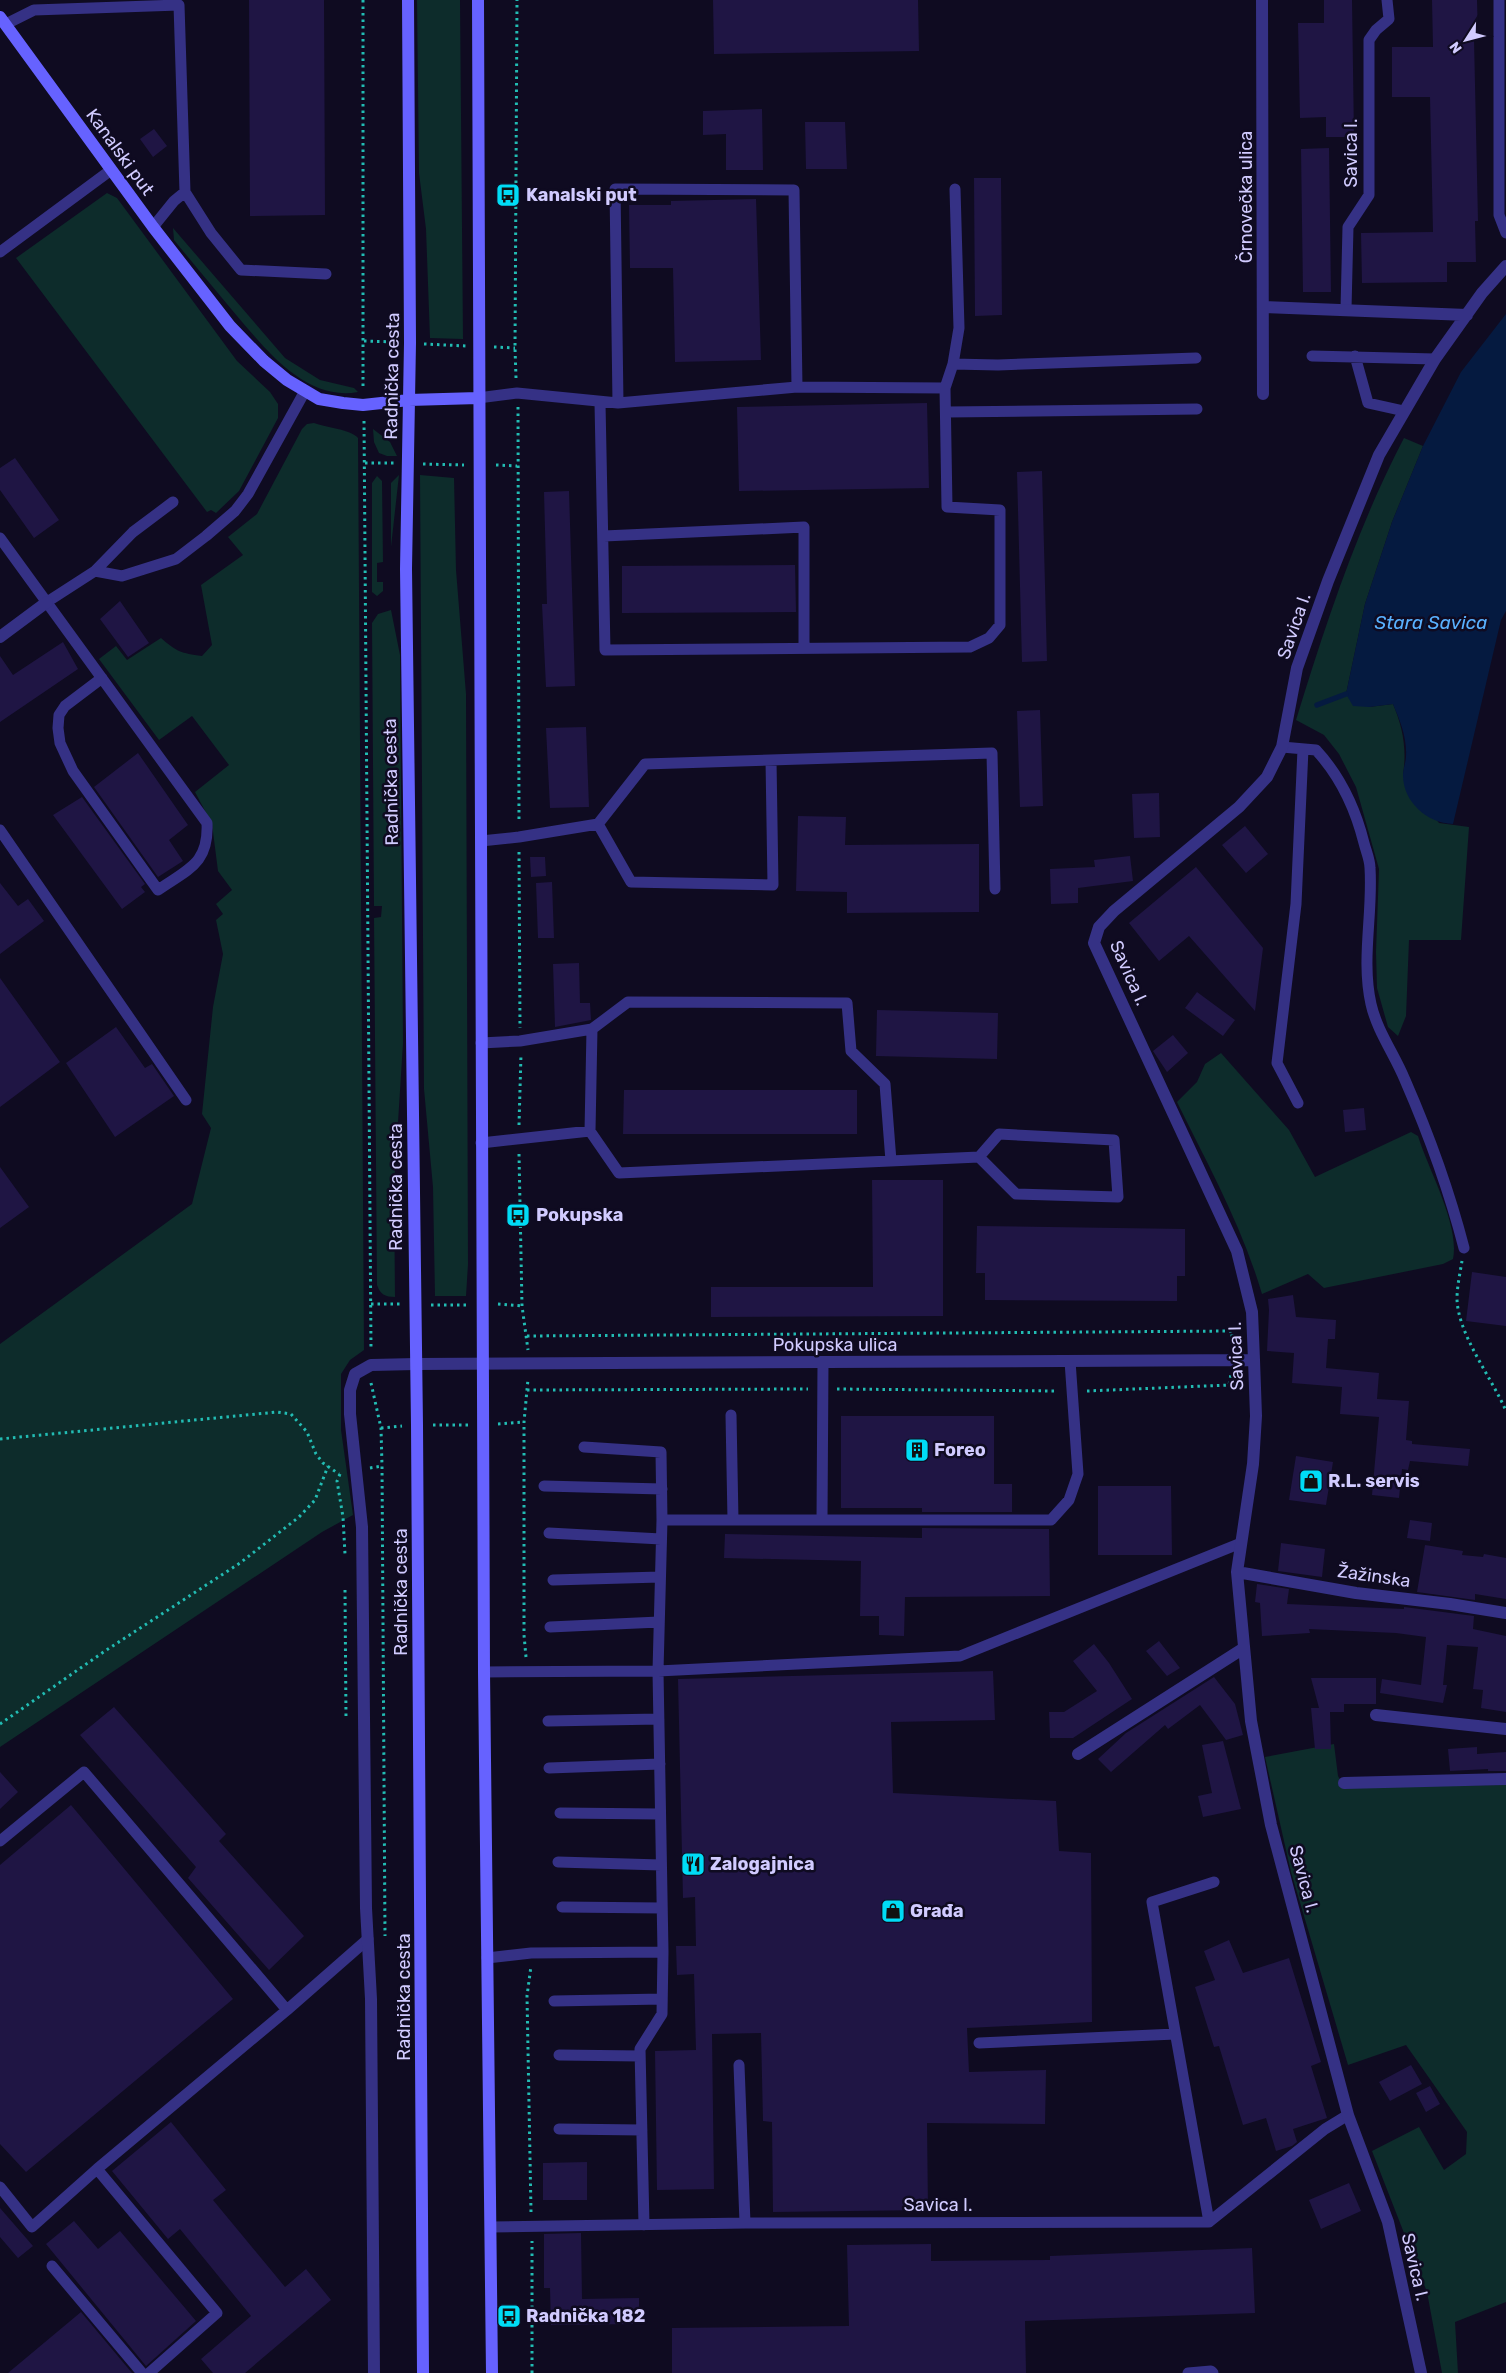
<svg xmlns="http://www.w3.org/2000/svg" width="1506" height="2373" viewBox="0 0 1506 2373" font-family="Rubik,sans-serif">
  <rect width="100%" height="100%" fill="#0f0b21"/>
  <!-- green -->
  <path fill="#0d2c2b" d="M417,0h43l3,339 -33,-1 -4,-109 -7,-56z
    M107,193l10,5 120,163 33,31 8,12v14l-39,73 -23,22 -5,-3 -4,2 -191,-254z
    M173,228l112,130 35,22 34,8 4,4c-54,10 -95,-46 -126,-82 -18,-22 -36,-43 -54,-65l-4,-5z
    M314,423c11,4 38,7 44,15l6,912 -14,10 -9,14v56l12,85 -31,17 -322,215v-403l192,-140 19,-76 -9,-14 11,-107 10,-53 -7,-34 7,-6 -7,-10 16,-14 -14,-19 -6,-47 -17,-32 34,-27 -37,-49 -33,24 -60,-81 17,-13 11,14 34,-22c16,14 20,15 41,18l10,-11 -11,-60 42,-30 -15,-18 29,-23 45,-85 5,-5z
    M373,429l17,13 7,14h-10l-8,-3 -5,-11z
    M1404,438l19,8 -31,76 -27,82 -19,90 23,13 24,-3c10,24 14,45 10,71l36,48 30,4 -8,113h-52l-3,76 -8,20 -10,-9 -11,-39 -1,-36 3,-83 -23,-82 -17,-33 -15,-19 -28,-15c30,-97 61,-192 108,-282z
    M399,475l-8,72v-64z
    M420,475l34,3 2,92 10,124 2,570 -2,32h-31l-2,-109 -9,-98z
    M377,476l5,5 1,81 -6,1v19h6v9l-6,5 -5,-4v-109z
    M391,610l9,45 3,388 -9,143 1,111c-10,0 -15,-3 -18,-12l-3,-367 7,-1 1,-11h-8l-2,-283 6,-9z
    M1221,1053l68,77 26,47 96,-45 7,4c10,33 42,89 35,123l-10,5 -119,24 -16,-14 -46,20c-20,-68 -54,-129 -85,-192l20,-20 8,-18z
    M1334,1744l4,32 6,11 162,-2v517l-51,20 3,51h-16l-15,-81 -55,-141 47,-24 25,43 22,-16 1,-22 -61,-87 -58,20 -57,-193 -26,-115z"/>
  <!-- water -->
  <path fill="#051a40" d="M1506,314v297l-5,9 -48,204c-26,-1 -50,-22 -50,-49 0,-6 3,-13 3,-19 1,-19 -6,-35 -13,-52l-24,3 -16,-1 -7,-12 19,-90 27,-82 31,-76 38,-74z"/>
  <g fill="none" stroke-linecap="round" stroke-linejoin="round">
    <!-- stream -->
    <path stroke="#051a40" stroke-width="5.5" d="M1317,705l29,-11"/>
  </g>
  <!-- building -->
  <path fill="#1f1544" d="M249,0h75l1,215 -75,1z
    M713,0h205l1,51 -205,3z
    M1324,0h28l2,137h-28v-20l-26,1 -2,-95h26z
    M1432,0h45l1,38 -4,1 4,182h-3l1,41h-29v20l-85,1 -1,-50 72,-1 -3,-135h-38v-50h41z
    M762,109l1,61h-37v-36l-23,1v-24z
    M805,122h40l2,47h-41z
    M154,129l13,17 -14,11 -13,-18z
    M1329,148l2,144h-28l-2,-143z
    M974,178h27l1,137 -27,1z
    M756,199l5,161 -86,2 -2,-94h-43l-1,-63h42v-4z
    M927,403l2,85 -190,3 -2,-84z
    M15,458l44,62 -25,18 -34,-48v-22z
    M1042,471l5,190 -25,1 -5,-190z
    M569,491l6,195 -29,1 -4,-83h5l-3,-112z
    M795,565l1,47 -174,1v-47z
    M120,601l29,42 -21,14 -28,-38z
    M63,642l15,27 -78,53v-66l13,19z
    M1040,710l3,96 -23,1 -3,-96z
    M586,727l3,80 -39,1 -4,-80z
    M138,753l50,72 -19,15 14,21 -25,16 -64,-90z
    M1159,793l1,44 -26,1 -2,-44z
    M82,797l63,87 -4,3 4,5 -23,17 -69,-94z
    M798,816l48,1 -1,28 134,-1v68l-132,1v-21l-51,-1z
    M1245,826l23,28 -22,19 -24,-28z
    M1130,856l3,25 -55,7v15l-27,1 -1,-35 45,-2 -1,-7z
    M530,857h15l1,19 -15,1z
    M1196,867l67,81 -8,63 -66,-75 -30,25 -30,-38z
    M552,882l2,56h-16l-2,-55z
    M0,883l18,23 10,-7 16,22 -44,33z
    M579,963l1,40h10l1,17 -36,7 -2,-63z
    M0,978l60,84 -60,45z
    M1197,992l38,28 -12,16 -38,-28z
    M877,1010l121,3 -1,46 -121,-3z
    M116,1027l29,41 7,-4 22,32 -59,41 -49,-74z
    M1173,1035l15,18 -21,19 -14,-21z
    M624,1090h233v44h-234z
    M1364,1108l2,22 -21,2 -2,-22z
    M0,1167l29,40 -29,21z
    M872,1180h71v136l-232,1v-30h162z
    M977,1226l208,3v47h-8v25l-192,-1v-27h-9z
    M1472,1272l34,5v49l-40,-5z
    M1293,1295l3,22 40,3 -1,19h-7l-2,29 53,5 -2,26 32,2 -3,39 6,1v3l58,5 -2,17 -58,-5 -2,9 -6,-1 -3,29 -27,-3 7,-78 -39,-3 2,-27 -50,-4 2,-30 -27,-2 2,-41 -1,-11z
    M841,1416h153v68h18v28h-90v-4h-81z
    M1296,1456l37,6 -7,43 -37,-5z
    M1098,1486h73l1,69h-74z
    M1410,1520l22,3 -2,18 -23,-3z
    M922,1528l127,1 1,67 -145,1 -1,39 -25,-1v-19h-19l1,-55 -137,-3 1,-24 197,4z
    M1281,1543l44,6 -3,28 -44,-6z
    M1425,1545l38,6 -1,4 21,2 1,-3 22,4v41l-31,-5v6l-58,-8z
    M1257,1584l32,5 -2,15 117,5v-2l70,9 -1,13 33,7v76l-25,-4 2,-18 -10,-1 5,-42 -31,-2 -4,40h4l-4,18 -63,-10 2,-14 39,6 5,-48 -30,-4 -87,-4 1,4 -48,3 -2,-33 -5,-1z
    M1159,1641l21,27 -13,8 -21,-25z
    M1094,1644l15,19 23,36 -59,39h-23l-1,-26h15l33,-21 -24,-30z
    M993,1671l2,49 -104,2 2,71 163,8 3,50 32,2 1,169 -125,6 2,44 77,-2 -1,54 -118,-1 1,87 -155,2 -1,-90 -9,-1 -2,-88 -49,1 2,155 -57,1 -2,-139 41,-1 -2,-76 -17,1 -1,-29h20l-1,-49 -12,1 -5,-219z
    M1214,1677l21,27 8,31 -17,5 -26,-35 -32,24 -3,-4 -54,47 -13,-13 28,-26z
    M1311,1678h65v26h-32v8h-14l1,37h-16l-4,-41h8z
    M114,1707l112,127 -7,7 85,95 -35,34 -81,-92 8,-11 -116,-132z
    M1223,1741l18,68 -38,8 -5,-21 14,-3 -10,-48z
    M1477,1747v7l29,-2v19h-18v-2l-38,2 -2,-22z
    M0,1772l18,20 -18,17z
    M71,1805l162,194 -207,173 -26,-28v-279z
    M1229,1940l14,33 46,-15 32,104 -10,4 16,52 -34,11 4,13 -5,4 -16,5 -10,-33 -23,7 -24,-79 -5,1 -19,-60 20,-7 -11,-29z
    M1411,2065l11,19 -32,17 -11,-19z
    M1430,2086l10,18 -14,8 -10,-19z
    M171,2122l55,68 -13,10 72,87 21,-18 25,31 -86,73h-32l-12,-14 50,-43 -71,-87 -12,10 -56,-68z
    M587,2162v38h-44v-37z
    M1349,2183l12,28 -40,18 -12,-29z
    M0,2208l33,38 -15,12 -18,-21z
    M74,2221l24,28 22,-18 76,90 -50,45 -100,-122z
    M581,2233l1,66 57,-1v26l-88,1 -1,-37h-6v-54z
    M931,2244v17l119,-1v-4l202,-8 3,65 -230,8 1,52h-354v-45l177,-2 -2,-81z
    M81,2312l51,61h-124z"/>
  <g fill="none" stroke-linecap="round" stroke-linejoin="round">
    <!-- path -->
    <path stroke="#22bcb3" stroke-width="3" stroke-dasharray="2.5 4" stroke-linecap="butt" d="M363,0v389
      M364,341l32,1
      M424,344l42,2
      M494,347l21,1
      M516,378l-1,-30 2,-348
      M518,407l1,416
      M364,421l7,928
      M365,463h29
      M423,464l41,1
      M496,465l21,1
      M519,852l1,176
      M519,1125l2,-71
      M519,1154l3,152 6,44
      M1462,1261c-2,12 -5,26 -5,38 1,36 35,79 49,112
      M371,1304h29
      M498,1304l24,2
      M431,1305h36
      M527,1336l705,-5v14
      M371,1383l10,45 1,38 3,470
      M837,1389l221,2
      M527,1390l281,-1
      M1087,1391l142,-6 2,-11
      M498,1424l26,-2
      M433,1425h36
      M381,1428l21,-2
      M0,1439l277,-27 14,2 16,18 9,22 7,9 16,11
      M370,1468l12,-2
      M340,1474l-3,7 6,36 2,37
      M345,1590l1,129
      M526,1657l-2,-22v-213l4,-43
      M0,1724l105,-73 135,-88 59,-46 16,-17 13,-34
      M531,2212l-4,-216 4,-30
      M532,2373v-132"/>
    <!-- lane -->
    <path stroke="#353185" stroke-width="11" d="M1499,0v215l7,18
      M6,24l28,-14 145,-5 6,187 -11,9 -21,26
      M185,192l26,41 30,37 85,4
      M0,252l111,-82
      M1346,309l2,-82 21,-32v-155l7,-10 13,-11 -2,-19
      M1312,356l123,3
      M1355,356l13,47 36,8
      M953,364l45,1 198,-7
      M478,398l39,-5 101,10 179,-16 148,1
      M600,403l5,247 365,-3 19,-9 11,-13v-115l-53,-3 -2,-119 8,-24 6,-36 -4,-139
      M618,403l-3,-214 179,1 3,197
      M947,412l250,-3
      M604,536l200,-9v120
      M0,538c69,95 138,190 207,285 2,41 -19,46 -49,67l-85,-119 -13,-28 -2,-15 1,-13 6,-9 37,-28
      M95,571l27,5 54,-17 30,-23 29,-25 13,-17 57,-103
      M47,602l48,-31 38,-39 40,-30
      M1282,747l34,3c25,27 39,57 48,93 2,8 6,17 6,25 3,46 -9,91 1,136 6,27 24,51 34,76 24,55 44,110 59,168
      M598,824l47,-60 347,-11 3,136
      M0,830l186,270
      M481,841l38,-4 79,-13 33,58 142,3 -2,-125
      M481,1043l39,-2 72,-12
      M1298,1103l-21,-40 19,-159 7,-155
      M590,1131l2,-102 36,-27 219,1 4,48 34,33 6,77
      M481,1143l109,-12 29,42 360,-16 37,37 102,3 -4,-57 -115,-6 -20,23
      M731,1415l2,105
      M584,1447l77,5 1,68
      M544,1486l118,3
      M822,1520l1,-158
      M549,1533l112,6
      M553,1580l107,-3
      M550,1627l109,-5
      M484,1672l174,-1 302,-15 281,-113
      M548,1721l111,-2
      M549,1768l111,-4
      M560,1813l100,1
      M0,1841l84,-69 203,238 -190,159 -65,58 -32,-40
      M558,1862l103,3
      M562,1907l100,1
      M487,1958l44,-5 132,-1 -5,-281 4,-151h389l18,-20 9,-26 -8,-113
      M554,2001l108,-2
      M287,2010l81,-71
      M979,2043l196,-9
      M559,2055l81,1
      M739,2065l6,158
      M559,2129l83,1
      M97,2169l120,144 -68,60
      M1209,2222l-57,-320 62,-20
      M644,2225l-4,-176 22,-35 1,-62
      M491,2227l254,-4 464,-1 116,-93 23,-14
      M52,2266l90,107
      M1188,2373l23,-2 2,2"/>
    <!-- street -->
    <path stroke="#353185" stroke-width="12" d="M1262,0l1,394
      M1264,307l203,8
      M0,637l47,-35
      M1237,1572l119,21 94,11 56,9
      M1376,1715l130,14
      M1078,1754l166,-106
      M1344,1783l162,-4
      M374,2373l-3,-374 -5,-91 -4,-381 -12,-113v-24l5,-16 16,-9 45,-1 838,-4
      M1421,2373l-33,-151 -40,-107 -77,-290 -20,-104 -14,-149 16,-108 3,-48 -2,-56 -2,-48 -15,-61 -143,-308 5,-16 15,-16 125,-104 28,-30 15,-30 15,-79 31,-87 51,-126 56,-96 47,-66 24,-27"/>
    <!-- secondary -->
    <path stroke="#6662ff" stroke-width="12" d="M408,0l2,343 -4,226 11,856 6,948
      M478,0l6,1672 8,701
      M0,17l153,210 77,99 34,35 23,19 32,19 24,4 20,2 46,-5 69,-2"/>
  </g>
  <!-- icons -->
  <defs>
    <g id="bus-square" transform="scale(1.25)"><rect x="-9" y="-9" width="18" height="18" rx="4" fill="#00dcf6" stroke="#0f0b21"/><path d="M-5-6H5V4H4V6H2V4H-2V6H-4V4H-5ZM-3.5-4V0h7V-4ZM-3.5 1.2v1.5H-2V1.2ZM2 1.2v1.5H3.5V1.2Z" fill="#111"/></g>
    <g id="building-square" transform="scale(1.25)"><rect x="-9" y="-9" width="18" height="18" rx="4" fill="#00dcf6" stroke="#0f0b21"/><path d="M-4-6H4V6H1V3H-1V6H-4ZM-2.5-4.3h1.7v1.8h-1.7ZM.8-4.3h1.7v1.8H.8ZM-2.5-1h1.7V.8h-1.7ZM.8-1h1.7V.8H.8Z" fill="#111"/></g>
    <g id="shop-square" transform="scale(1.25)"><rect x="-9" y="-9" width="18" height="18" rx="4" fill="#00dcf6" stroke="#0f0b21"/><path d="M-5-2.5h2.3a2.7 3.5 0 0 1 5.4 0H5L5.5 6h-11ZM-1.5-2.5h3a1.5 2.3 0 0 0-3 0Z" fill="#111"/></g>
    <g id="restaurant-square" transform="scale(1.25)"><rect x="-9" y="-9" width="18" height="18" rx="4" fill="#00dcf6" stroke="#0f0b21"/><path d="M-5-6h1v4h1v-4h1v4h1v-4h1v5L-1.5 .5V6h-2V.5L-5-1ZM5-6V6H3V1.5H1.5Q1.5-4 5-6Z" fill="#111"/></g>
  </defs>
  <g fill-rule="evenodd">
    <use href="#bus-square" x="508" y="195"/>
    <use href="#bus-square" x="518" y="1215"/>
    <use href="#building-square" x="917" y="1450"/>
    <use href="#shop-square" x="1311" y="1481"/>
    <use href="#restaurant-square" x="693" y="1864"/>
    <use href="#shop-square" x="893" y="1911"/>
    <use href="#bus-square" x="509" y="2316"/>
  </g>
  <g text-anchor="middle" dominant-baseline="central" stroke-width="5" stroke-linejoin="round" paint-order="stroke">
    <!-- street labels -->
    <g font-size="18" fill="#d1cbff" stroke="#0f0b21">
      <text transform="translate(120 152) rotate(54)">Kanalski put</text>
      <text transform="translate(1351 153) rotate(-90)">Savica I.</text>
      <text transform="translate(1246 197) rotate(-90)">Črnovečka ulica</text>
      <text transform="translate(392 376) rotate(-89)">Radnička cesta</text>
      <text transform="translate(1294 626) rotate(-71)">Savica I.</text>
      <text transform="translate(391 782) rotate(-91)">Radnička cesta</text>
      <text transform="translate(1129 973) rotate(66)">Savica I.</text>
      <text transform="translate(396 1187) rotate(-90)">Radnička cesta</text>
      <text x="835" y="1345">Pokupska ulica</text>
      <text transform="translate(1236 1356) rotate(-92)">Savica I.</text>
      <text transform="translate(1374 1576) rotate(8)">Žažinska</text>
      <text transform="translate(401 1592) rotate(-90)">Radnička cesta</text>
      <text transform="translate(1304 1879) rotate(75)">Savica I.</text>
      <text transform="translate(404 1997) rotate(-90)">Radnička cesta</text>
      <text x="938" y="2205">Savica I.</text>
      <text transform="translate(1415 2267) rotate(77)">Savica I.</text>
    </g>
    <!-- poi labels -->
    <g font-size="18" font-weight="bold" fill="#d1cbff" stroke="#0f0b21" text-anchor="start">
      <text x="526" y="195">Kanalski put</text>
      <text x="536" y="1215">Pokupska</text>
      <text x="934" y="1450">Foreo</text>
      <text x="1328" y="1481">R.L. servis</text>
      <text x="710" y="1864">Zalogajnica</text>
      <text x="910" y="1911">Građa</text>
      <text x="526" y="2316">Radnička 182</text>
    </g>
    <!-- water labels -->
    <g font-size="19" font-style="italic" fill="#59b1ff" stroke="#0f0b21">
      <text x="1431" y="622">Stara Savica</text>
    </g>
  </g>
  <!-- north arrow -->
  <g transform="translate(1466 40) rotate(234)" stroke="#0f0b21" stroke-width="4" paint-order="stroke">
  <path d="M0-4L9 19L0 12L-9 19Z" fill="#d1cbff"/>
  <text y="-8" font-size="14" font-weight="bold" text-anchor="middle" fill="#d1cbff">N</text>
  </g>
</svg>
